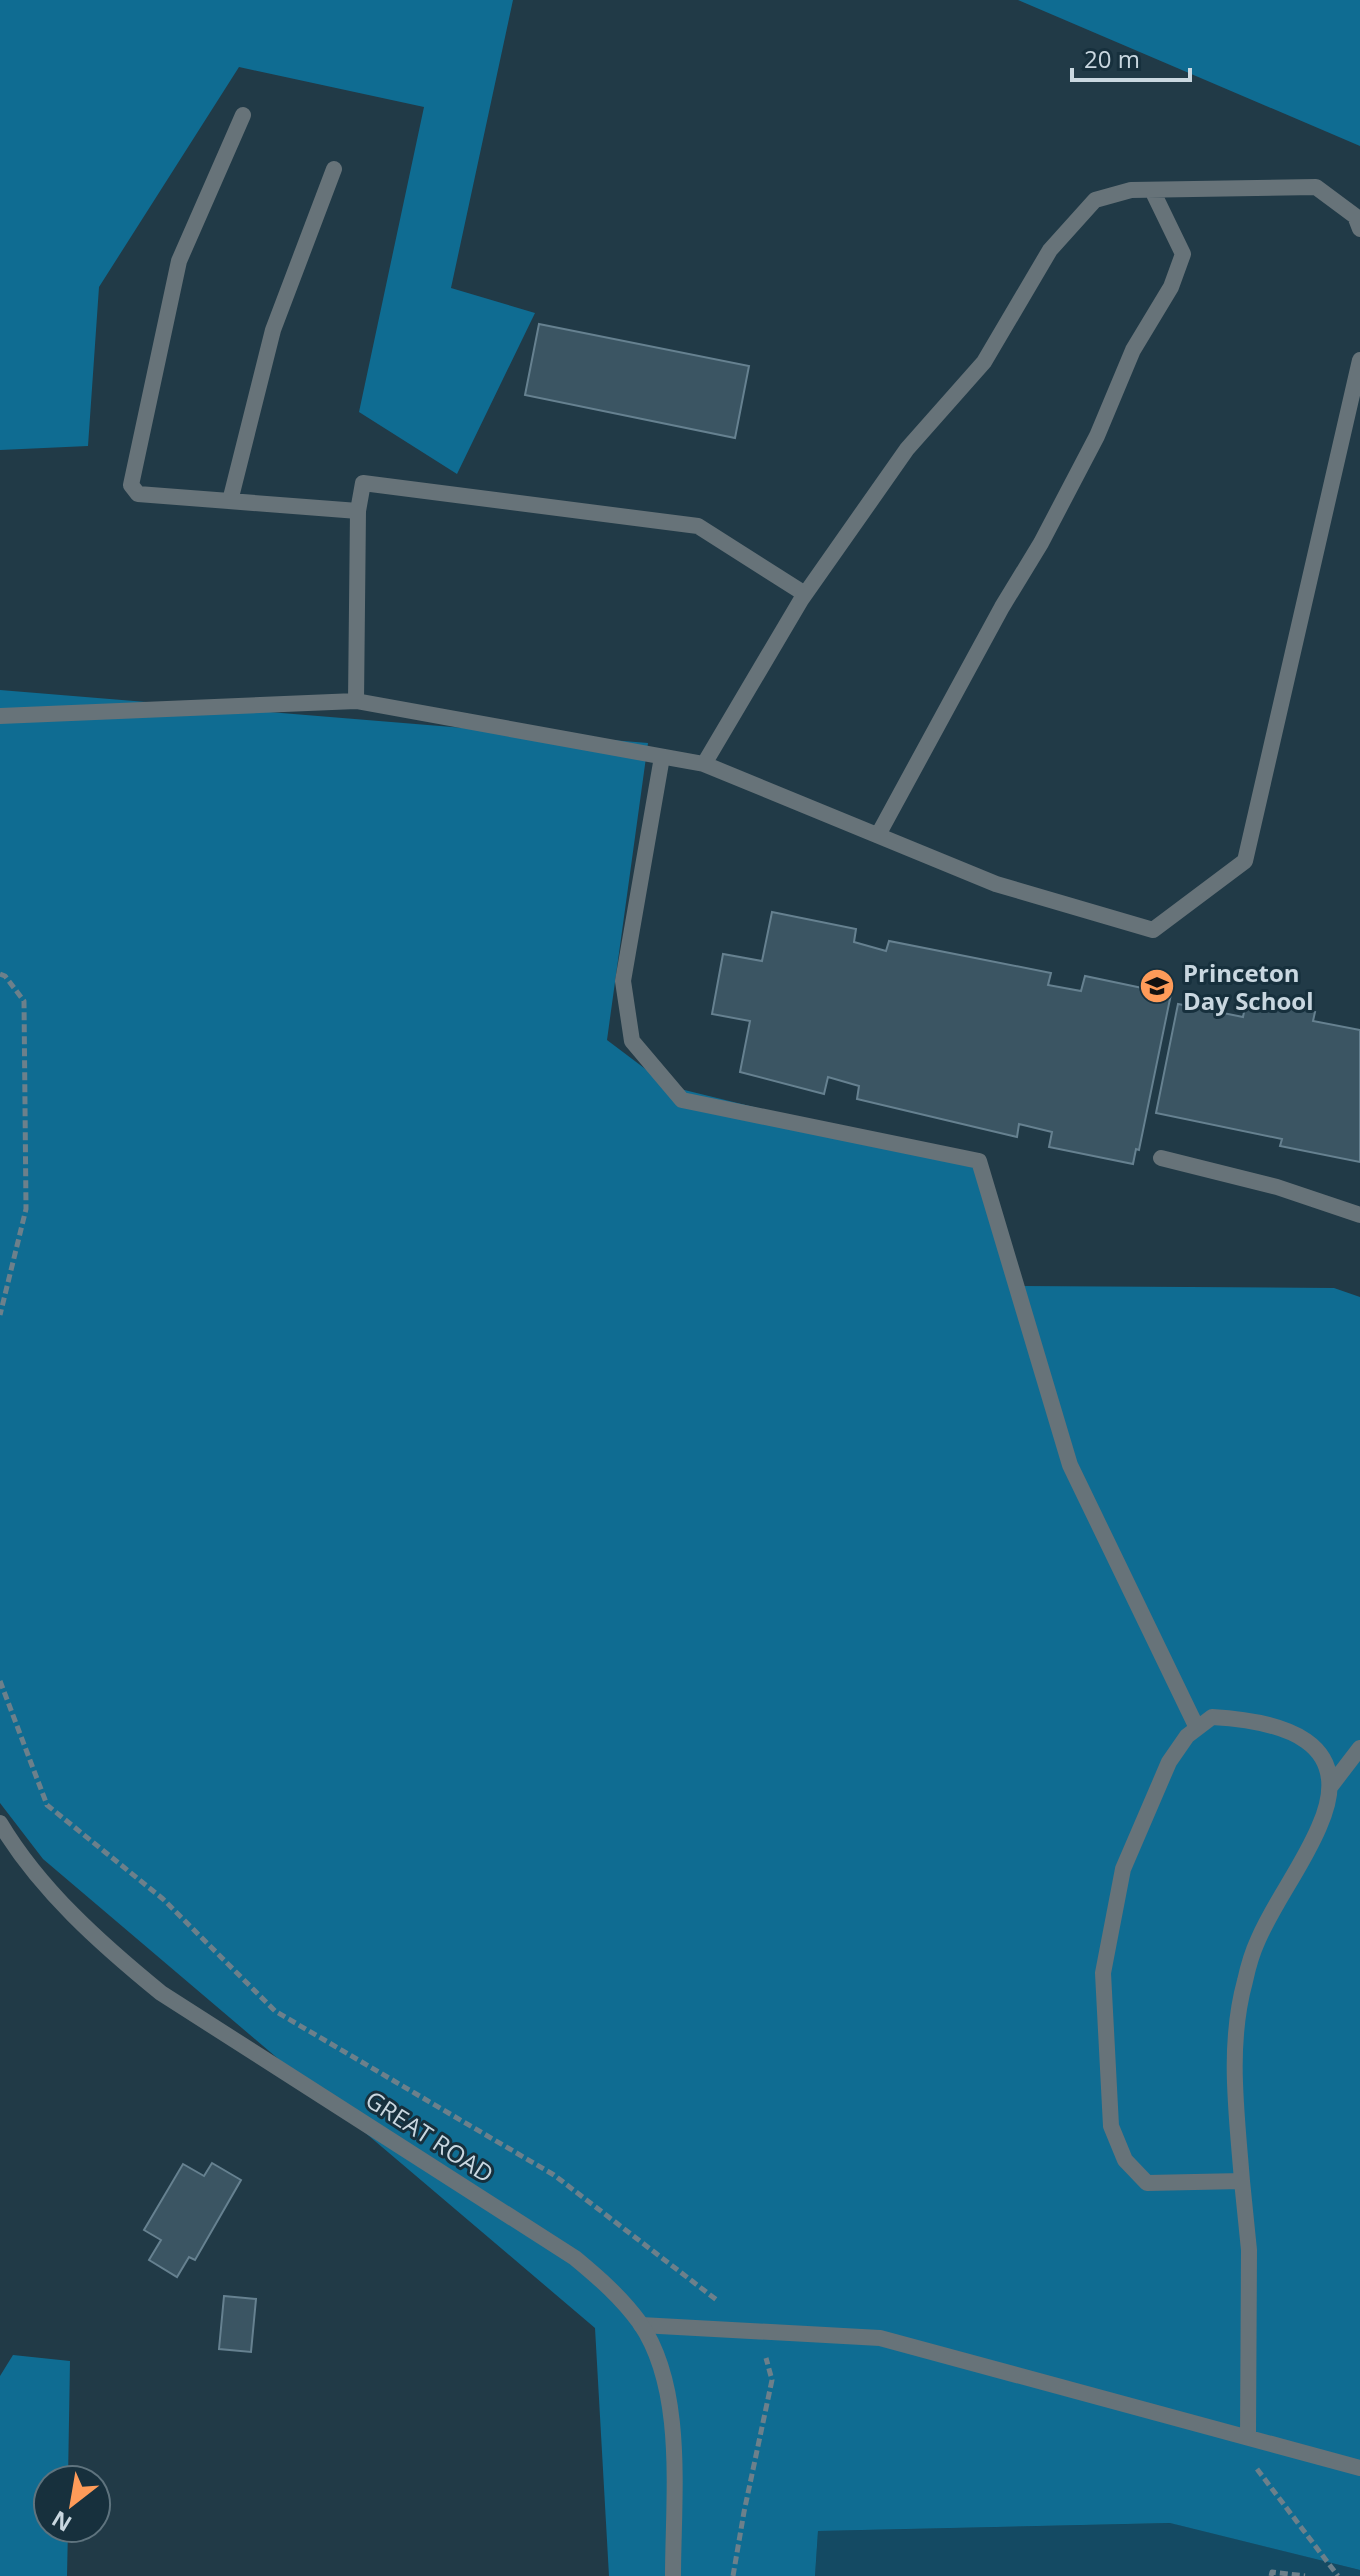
<svg xmlns="http://www.w3.org/2000/svg" width="1360" height="2576" viewBox="0 0 1360 2576" font-family="'Open Sans',sans-serif">
  <rect width="100%" height="100%" fill="#213a47"/>
  <!-- green -->
  <path fill="#144a63" d="M1171,2523l189,47v6h-545l3,-45z"/>
  <!-- forest -->
  <path fill="#0f6c92" d="M0,0h513l-62,288 84,25 -78,161 -98,-62 65,-305 -185,-40 -140,220 -11,159 -88,4z
    M1018,0h342v146z
    M0,690l648,53 -41,297 61,46 316,77 38,123 312,2 26,9v1273l-190,-47 -352,8 -3,45h-206l-14,-248 -552,-469 -43,-56z
    M13,2355l57,6 -2,119h-20v48h20l-1,48h-67v-200z"/>
  <!-- building -->
  <path fill="#3b5563" stroke="#668190" stroke-width="2" d="M539,324l210,42 -14,72 -210,-43z
    M772,912l84,17 -2,13 32,9 3,-10 162,32 -3,12 33,6 4,-15 86,18 -32,156 -3,-1 -3,15 -84,-17 3,-15 -33,-8 -2,13 -160,-38 2,-13 -31,-9 -4,17 -84,-22 10,-51 -38,-7 11,-60 39,7z
    M1247,998l68,14 -2,9 47,9v132l-80,-16 2,-7 -126,-26 22,-109 65,13z
    M212,2163l29,17 -46,80 -6,-3 -12,20 -28,-17 12,-20 -17,-10 39,-66 21,12z
    M224,2296l32,3 -5,53 -32,-3z"/>
  <g fill="none" stroke-linecap="round" stroke-linejoin="round">
    <!-- path -->
    <path stroke="#6c808b" stroke-width="5" stroke-dasharray="8 4" stroke-linecap="butt" d="M0,974l5,2 19,25 2,208 -26,106
      M0,1681l47,124 116,94 112,112 279,164 164,126
      M1257,2469l81,107
      M733,2576l11,-64 28,-132 -6,-22
      M1271,2576l1,-4 33,4"/>
    <!-- lane -->
    <path stroke="#677379" stroke-width="16" d="M243,115l-64,146 -48,224 7,9 220,17 -2,190
      M230,501l43,-171 61,-161
      M358,511l5,-28 335,43 107,68
      M0,716l356,-15 348,63 292,120 157,46 92,-69 115,-501
      M662,757l-39,224 9,60 50,59 297,61 91,304 127,263
      M704,764l97,-164 106,-151 77,-87 66,-112 45,-50 36,-10 185,-3 39,29 5,13
      M878,835l124,-228 39,-64 56,-107 36,-86 38,-63 12,-33 -31,-64
      M1161,1158l116,29 83,28
      M1330,1787l30,-39
      M1242,2181c-5,-66 -15,-135 3,-200 3,-14 7,-28 13,-41 17,-39 44,-73 61,-113 39,-87 -38,-106 -107,-110l-25,19 -18,26 -46,107 -20,104 8,153 14,34 22,23 95,-2 7,69 -1,187
      M641,2325l239,13 480,130"/>
    <!-- street -->
    <path stroke="#677379" stroke-width="16" d="M0,1823c40,67 101,121 161,170l414,265c24,20 46,39 65,65 46,67 33,175 33,253"/>
  </g>
  <!-- icons -->
  <defs>
    <g id="school-disc" transform="scale(1.8)"><circle r="9.5" fill="#fe9b59" stroke="#17303d"/><path d="M0-5L7-2L0 1L-7-2ZM-4 1L0 2.5L4 1V4Q0 6-4 4Z" fill="#111"/></g>
  </defs>
  <g fill-rule="evenodd">
    <use href="#school-disc" x="1157" y="986"/>
  </g>
  <g text-anchor="middle" dominant-baseline="central" stroke-width="6" stroke-linejoin="round" paint-order="stroke">
    <!-- poi labels -->
    <g font-size="24" font-weight="bold" fill="#c9d7e0" stroke="#17303d" text-anchor="start">
      <text x="1183" y="972">Princeton<tspan x="1183" dy="28">Day School</tspan></text>
    </g>
    <!-- street labels -->
    <g font-size="24" fill="#c9d7e0" stroke="#17303d">
      <text transform="translate(430 2136) rotate(33)">GREAT ROAD</text>
    </g>
  </g>
  <!-- north arrow -->
  <g transform="translate(72 2504) rotate(211)"><circle r="38" fill="#17303d" stroke="#5e737e" stroke-width="2"/>
  <path d="M0-6L14 30L0 20L-14 30Z" fill="#fe9b59"/>
  <text y="-12" font-size="22" font-weight="bold" text-anchor="middle" fill="#c9d7e0">N</text>
  </g>
  <!-- scale -->
  <path d="M1072 68v12h118v-12" fill="none" stroke="#c9d7e0" stroke-width="4"/>
  <text x="1084" y="68" font-size="24" fill="#c9d7e0" stroke="#17303d" stroke-width="6" paint-order="stroke">20 m</text>
</svg>
